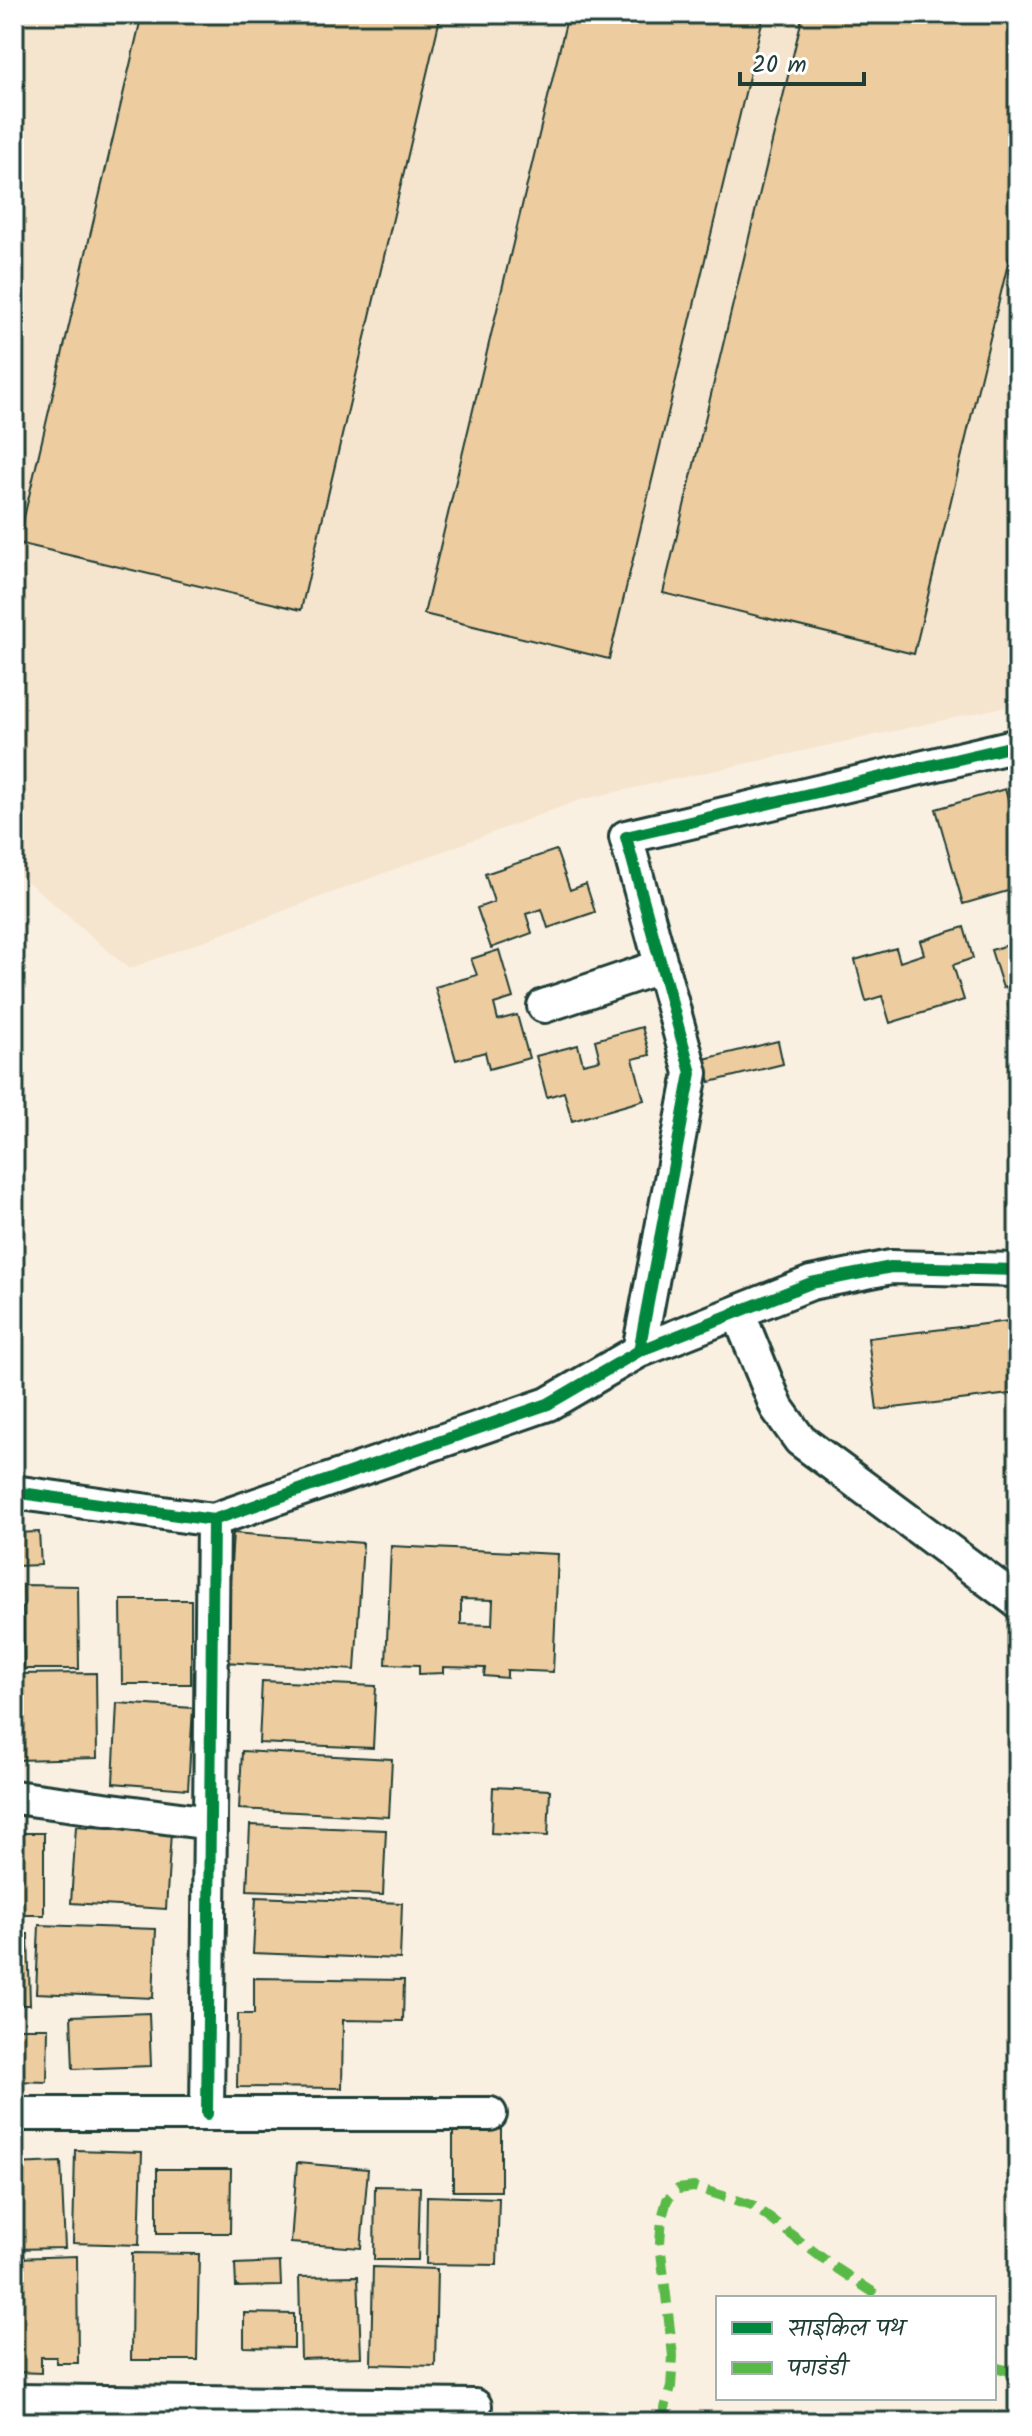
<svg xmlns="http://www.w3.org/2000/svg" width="1032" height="2436" viewBox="0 0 1032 2436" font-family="Kalam,'Playpen Sans Deva',sans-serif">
  <rect width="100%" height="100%" fill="#faf0e2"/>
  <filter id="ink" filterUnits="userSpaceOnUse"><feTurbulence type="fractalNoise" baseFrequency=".0125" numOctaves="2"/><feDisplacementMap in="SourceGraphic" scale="16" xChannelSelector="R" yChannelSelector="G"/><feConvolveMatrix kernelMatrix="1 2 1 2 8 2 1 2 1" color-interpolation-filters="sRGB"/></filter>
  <g filter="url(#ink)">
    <!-- built -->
    <path fill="#f6e5ce" d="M14,14h1004v690l-438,96 -451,169 -115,-99z"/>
    <!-- building -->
    <path fill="#edcc9f" stroke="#1f3d34" stroke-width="2" fill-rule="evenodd" d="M142,14h299l-140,596 -283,-67z
      M568,14h196l-155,645 -185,-45z
      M803,14h215v208l-104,432 -251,-61z
      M1005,789l13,44v55l-55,16 -27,-95z
      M556,850l14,40 16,-6 9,28 -47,16 -6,-19 -16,5 6,19 -41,15 -14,-40 17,-6 -9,-28z
      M964,927l9,31 -20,7 11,35 -74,23 -8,-27 -16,5 -11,-41 41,-12 4,14 24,-8 -4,-13z
      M1018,942v41l-15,5 -12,-38z
      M499,950l14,48 -19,6 4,16 19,-5 12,43 -40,11 -4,-17 -29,8 -21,-73 42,-12 -6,-16z
      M1018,1002v34l-10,-31z
      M642,1027l8,28 -17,4 11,41 -72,21 -8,-29 -17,5 -11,-41 42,-11 5,19 17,-4 -5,-20z
      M778,1041l5,23 -73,18 -6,-23z
      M1018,1320v73l-141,17 -9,-72z
      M39,1532l2,33 -27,1v-33z
      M233,1533l130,10 -8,127 -130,-8z
      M391,1546l167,8 -5,118 -46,-2v8l-23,-2 1,-8 -42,-1v6l-24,1v-9l-33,-1zM461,1599l32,1 -1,25 -31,-1z
      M23,1585l55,1 1,83h-55z
      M14,1594h5l-1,41h-4z
      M121,1600h70v84h-69z
      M96,1673l1,85 -83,2v-86z
      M262,1681l114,5 -3,62 -114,-5z
      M117,1703l76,5 -5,81 -75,-6z
      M242,1751l150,8 -3,58 -150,-8z
      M493,1787l57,3 -2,46 -57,-3z
      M250,1825l136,5 -3,65 -136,-5z
      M76,1826l95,6 -5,77 -95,-6z
      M14,1833h30v82h-30z
      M256,1897l146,6 -2,56 -147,-6z
      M39,1925l117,4 -3,69 -117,-5z
      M14,1934h14l2,71h-16z
      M254,1978l150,2 -1,41 -60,-1 -1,68 -105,-1 1,-73h16z
      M149,2013l2,53 -78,3 -2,-53z
      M14,2028h34l-1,54 -33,-1z
      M453,2128l48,1v62h-48z
      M75,2150l67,2 -3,93 -66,-2z
      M61,2162l4,86 -51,1v-85z
      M297,2163l71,6 -7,79 -70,-5z
      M157,2169h74l-1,64h-73z
      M375,2186l45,1 -2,73h-44z
      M427,2196l72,2 -2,67 -71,-1z
      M132,2253l67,1 -2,106h-66z
      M77,2256l1,107h-22v-6h-15v16l-26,-1 -1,-114z
      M280,2262l1,24 -45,1 -1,-23z
      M373,2267l64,2 -2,97 -64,-2z
      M358,2276l3,81 -60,2 -2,-82z
      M244,2313l50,1v34l-50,-1z"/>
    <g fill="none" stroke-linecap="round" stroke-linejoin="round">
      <!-- minor casing -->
      <g stroke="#1f3d34" stroke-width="38">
        <path id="minor" d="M544,1006l118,-40
          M738,1312l39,96 23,32 218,162
          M639,1351l52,-278 -65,-236 392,-92
          M14,1492l199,28 335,-116 91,-53 172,-68 80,-16 127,3
          M14,1797l196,26
          M14,2114h476
          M207,2114l6,-594
          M14,2401l461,5"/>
      </g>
      <!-- minor -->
      <use href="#minor" stroke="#fff" stroke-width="32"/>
      <!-- quiet -->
      <path stroke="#58b947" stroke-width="10" stroke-dasharray="20 10" stroke-linecap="butt" d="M994,2367l24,6
        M661,2422l10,-35 2,-31 -13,-113 2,-25 5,-18 11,-11 16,-2 58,18 81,61 49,32"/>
      <!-- cycleway casing -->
      <g stroke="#fff" stroke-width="17">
        <path id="cycleway" d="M639,1351l52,-278 -65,-236 392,-92
          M14,1492l199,28 335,-116 91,-53 172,-68 80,-16 127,3
          M207,2114l6,-594"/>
      </g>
      <!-- cycleway -->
      <use href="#cycleway" stroke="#00873e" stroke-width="12"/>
    </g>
  </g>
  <!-- margin -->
  <rect width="1032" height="2436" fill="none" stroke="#fff" stroke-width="48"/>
  <rect x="24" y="24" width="984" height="2388" fill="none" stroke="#1f3d34" stroke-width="3" filter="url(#ink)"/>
  <!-- legend -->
  <rect x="716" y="2296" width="280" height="104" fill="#ffffff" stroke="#a5b1ae" stroke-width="2"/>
  <rect x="732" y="2322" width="40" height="12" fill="#00873e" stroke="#a5b1ae" stroke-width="2"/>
  <text x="788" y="2336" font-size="24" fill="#1f3d34">साइकिल पथ</text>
  <rect x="732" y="2362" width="40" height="12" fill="#58b947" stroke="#a5b1ae" stroke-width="2"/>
  <text x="788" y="2376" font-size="24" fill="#1f3d34">पगडंडी</text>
  <!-- scale -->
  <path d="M740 72v12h124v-12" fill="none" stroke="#1f3d34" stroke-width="4"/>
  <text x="752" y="72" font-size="24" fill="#1f3d34" stroke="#ffffff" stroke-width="6" paint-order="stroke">20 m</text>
</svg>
